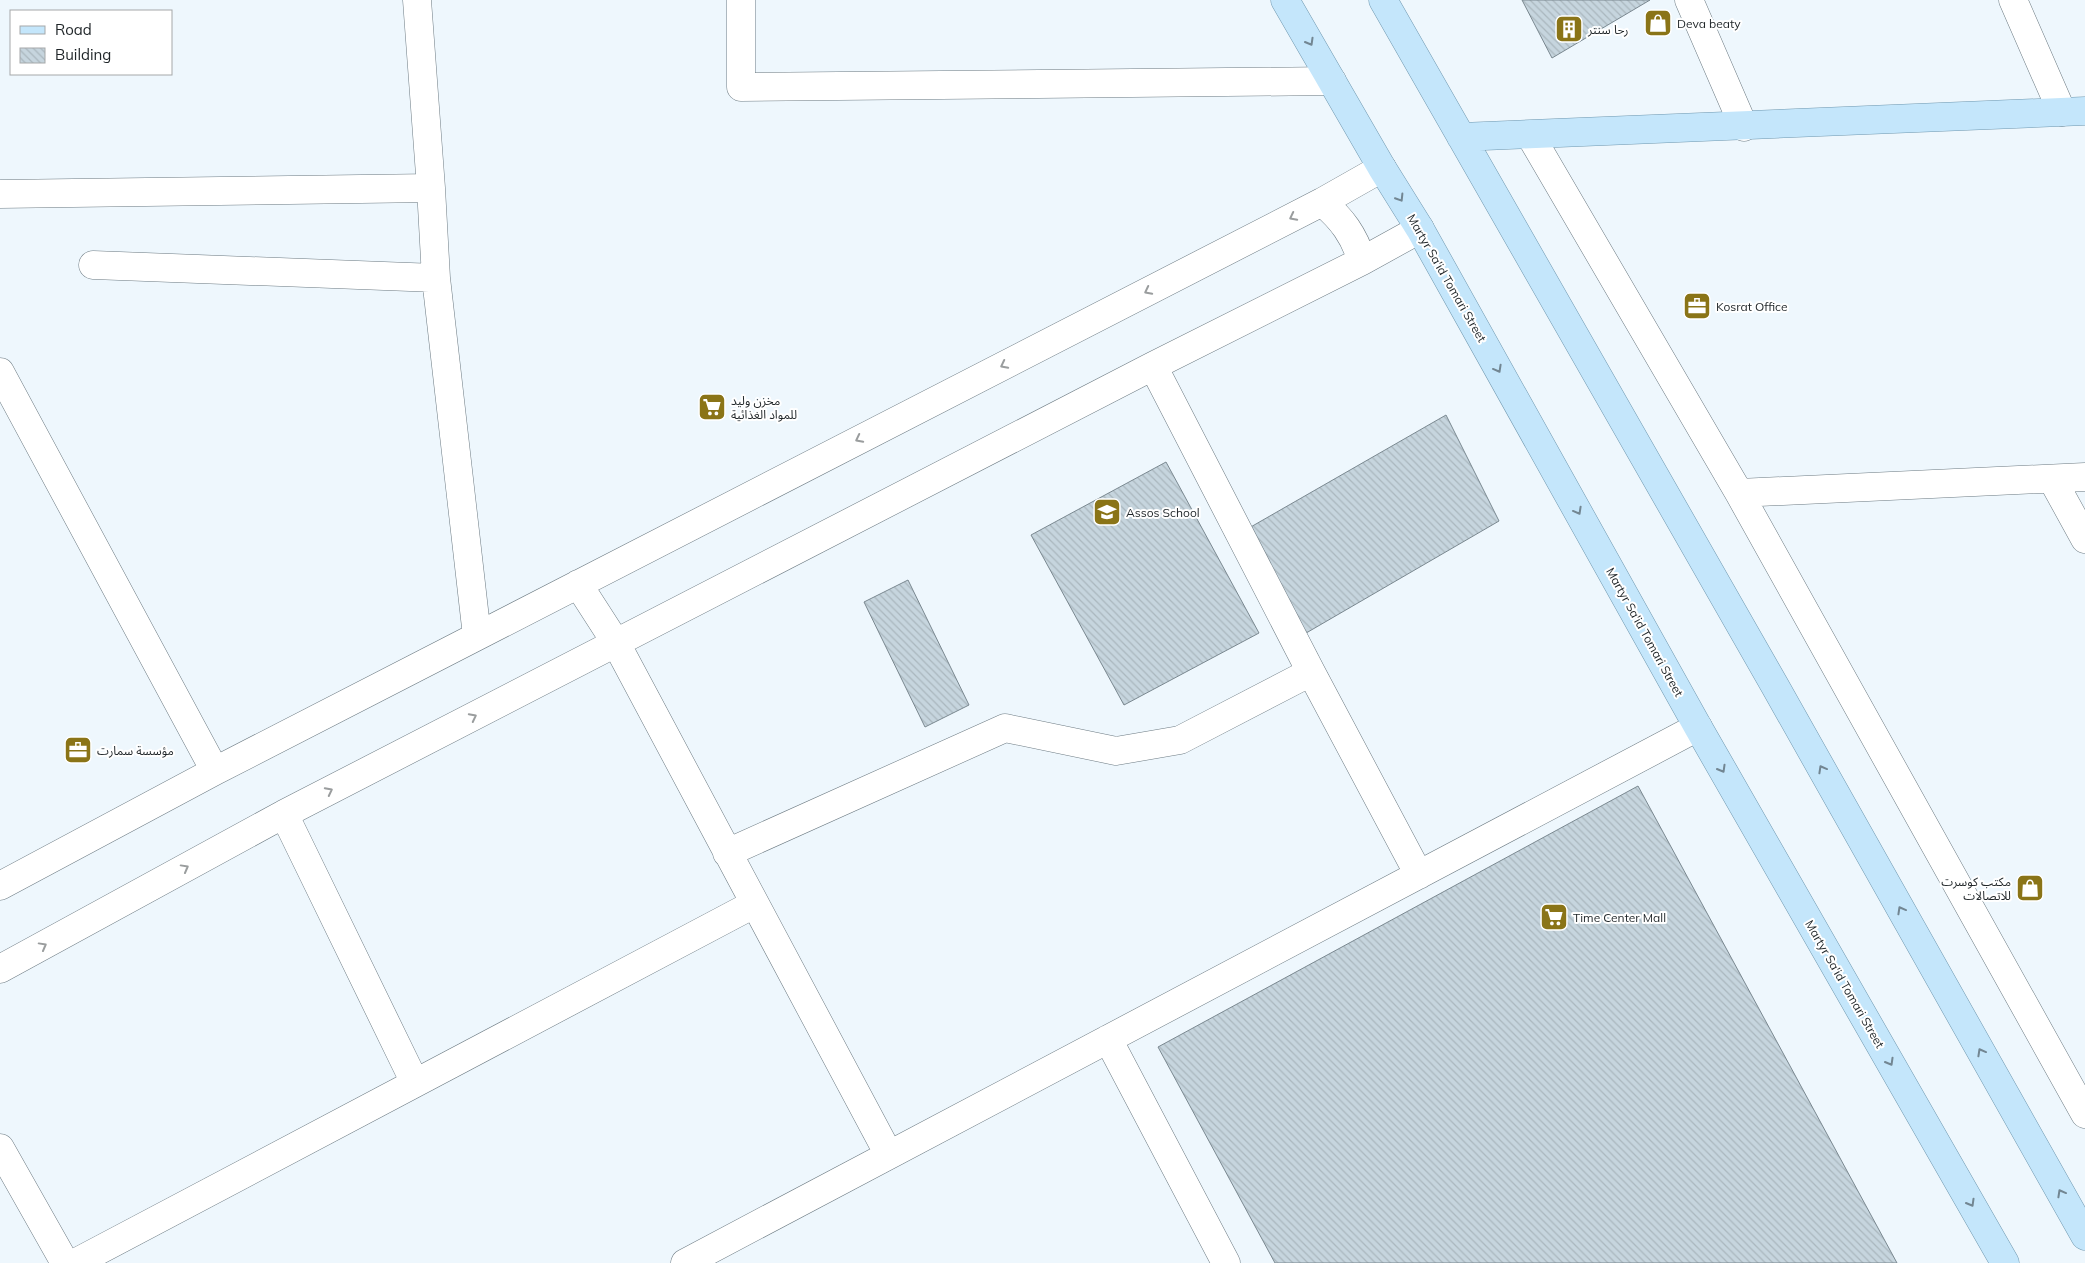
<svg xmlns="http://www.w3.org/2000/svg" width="2085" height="1263" viewBox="0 0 2085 1263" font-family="Mulish,'Noto Sans Arabic',sans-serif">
  <defs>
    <pattern id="building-back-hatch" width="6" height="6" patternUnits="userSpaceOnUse" patternTransform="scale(1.25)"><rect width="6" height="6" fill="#c6d5de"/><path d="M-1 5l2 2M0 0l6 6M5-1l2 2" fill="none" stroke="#aab7be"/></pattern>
  </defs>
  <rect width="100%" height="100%" fill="#eef7fd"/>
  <!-- building -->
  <path fill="url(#building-back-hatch)" stroke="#7a8890" d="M1522,0h128l-98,58z
    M1446,415l53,106 -198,115 -59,-104z
    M1166,462l93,171 -135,72 -93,-170z
    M908,580l61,125 -44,22 -61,-125z
    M1638,786l259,477h-622l-117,-216z"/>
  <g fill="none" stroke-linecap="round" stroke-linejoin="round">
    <!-- minor casing -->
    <g stroke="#6d7b83" stroke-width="29">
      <path id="minor" d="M417,0l14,188 5,90 41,358
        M741,0v87l591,-6
        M1689,0l55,127
        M2013,0l49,112
        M1530,135l209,358 346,621
        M0,194l431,-6
        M1322,202c20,17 32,33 40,59
        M93,265l343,13
        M1153,366l158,306 108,203
        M0,372l215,399
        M2052,479l33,60
        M1739,493l346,-16
        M578,584l38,59 273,512
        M284,814l131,269
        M727,853l278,-125 111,23 64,-11 131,-68
        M0,886l215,-115 1107,-569 60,-34
        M0,969l284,-155 869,-448 209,-105 58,-32
        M1108,1039l118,224
        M0,1148l65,115
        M75,1263l679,-359
        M685,1263l1013,-536"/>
    </g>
    <!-- major casing -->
    <g stroke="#7098af" stroke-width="29">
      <path id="major" d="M1285,0l97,168 38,61 278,498 307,536
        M1383,0l392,686 310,550
        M1461,137l624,-26"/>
    </g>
    <!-- minor -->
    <use href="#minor" stroke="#fff" stroke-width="28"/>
    <!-- major -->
    <use href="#major" stroke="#c4e6fb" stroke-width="28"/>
  </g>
  <!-- one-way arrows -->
  <defs><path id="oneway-chevron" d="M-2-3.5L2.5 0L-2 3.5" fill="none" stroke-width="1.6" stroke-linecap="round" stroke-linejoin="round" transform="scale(1.25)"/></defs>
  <g stroke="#728692">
    <use href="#oneway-chevron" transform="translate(1310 42) rotate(60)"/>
    <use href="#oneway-chevron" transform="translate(1400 198) rotate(58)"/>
    <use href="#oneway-chevron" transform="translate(1498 369) rotate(61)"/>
    <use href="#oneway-chevron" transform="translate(1578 511) rotate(61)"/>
    <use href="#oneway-chevron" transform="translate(1722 769) rotate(60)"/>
    <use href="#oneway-chevron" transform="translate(1822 769) rotate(-119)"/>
    <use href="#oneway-chevron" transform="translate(1901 910) rotate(-119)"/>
    <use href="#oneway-chevron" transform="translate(1981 1052) rotate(-119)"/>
    <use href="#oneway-chevron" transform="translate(1890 1062) rotate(60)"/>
    <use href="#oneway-chevron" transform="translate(2061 1193) rotate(-119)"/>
    <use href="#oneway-chevron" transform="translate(1971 1203) rotate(60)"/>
  </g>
  <g stroke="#9a9d9e">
    <use href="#oneway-chevron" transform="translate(1293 217) rotate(153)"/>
    <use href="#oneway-chevron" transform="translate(1148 291) rotate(153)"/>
    <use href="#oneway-chevron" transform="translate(1004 365) rotate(153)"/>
    <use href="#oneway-chevron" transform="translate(859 439) rotate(153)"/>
    <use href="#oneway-chevron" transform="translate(473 717) rotate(-27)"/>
    <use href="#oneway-chevron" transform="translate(329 791) rotate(-27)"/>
    <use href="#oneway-chevron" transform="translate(185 868) rotate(-29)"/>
    <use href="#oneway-chevron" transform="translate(43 946) rotate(-29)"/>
  </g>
  <!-- icons -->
  <defs>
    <g id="shop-square" transform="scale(1.4375)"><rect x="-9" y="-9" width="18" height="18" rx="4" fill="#8a7417" stroke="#fff"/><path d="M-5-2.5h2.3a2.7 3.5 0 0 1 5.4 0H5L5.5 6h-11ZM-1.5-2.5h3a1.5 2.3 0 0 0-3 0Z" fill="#fff"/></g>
    <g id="building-square" transform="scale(1.4375)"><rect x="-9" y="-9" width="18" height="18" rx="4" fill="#8a7417" stroke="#fff"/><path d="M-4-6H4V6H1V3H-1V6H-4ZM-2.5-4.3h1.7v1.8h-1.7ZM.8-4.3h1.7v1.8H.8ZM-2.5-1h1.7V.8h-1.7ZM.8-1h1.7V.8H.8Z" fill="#fff"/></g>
    <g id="office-square" transform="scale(1.4375)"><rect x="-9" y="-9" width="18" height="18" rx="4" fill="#8a7417" stroke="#fff"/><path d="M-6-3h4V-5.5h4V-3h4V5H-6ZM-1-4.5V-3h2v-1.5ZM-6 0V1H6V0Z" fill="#fff"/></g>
    <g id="supermarket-square" transform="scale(1.4375)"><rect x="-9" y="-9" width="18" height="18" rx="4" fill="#8a7417" stroke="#fff"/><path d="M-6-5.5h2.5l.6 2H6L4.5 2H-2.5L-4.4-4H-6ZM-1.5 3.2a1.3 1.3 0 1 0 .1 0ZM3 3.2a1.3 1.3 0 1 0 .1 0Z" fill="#fff"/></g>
    <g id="school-square" transform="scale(1.4375)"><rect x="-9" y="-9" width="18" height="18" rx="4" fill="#8a7417" stroke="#fff"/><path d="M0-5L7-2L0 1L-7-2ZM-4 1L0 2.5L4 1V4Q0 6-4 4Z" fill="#fff"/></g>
  </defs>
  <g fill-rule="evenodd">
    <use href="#shop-square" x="1658" y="23"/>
    <use href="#building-square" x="1569" y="29"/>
    <use href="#office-square" x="1697" y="306"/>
    <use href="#supermarket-square" x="712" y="407"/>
    <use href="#school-square" x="1107" y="512"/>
    <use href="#office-square" x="78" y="750"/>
    <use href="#shop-square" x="2030" y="888"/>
    <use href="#supermarket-square" x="1554" y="917"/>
  </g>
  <g text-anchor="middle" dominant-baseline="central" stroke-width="4" stroke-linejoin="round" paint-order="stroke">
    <!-- poi labels -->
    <g font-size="12" fill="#1f2528" stroke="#fff" text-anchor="start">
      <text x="1677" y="23">Deva beaty</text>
      <text x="1588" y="29">رحا سنتر</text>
      <text x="1716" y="306">Kosrat Office</text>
      <text x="731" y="400">مخزن وليد<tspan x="731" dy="14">للمواد الغذائية</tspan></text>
      <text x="1126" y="512">Assos School</text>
      <text x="97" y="750">مؤسسة سمارت</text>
      <text x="2011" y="881" text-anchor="end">مكتب كوسرت<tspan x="2011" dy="14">للاتصالات</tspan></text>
      <text x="1573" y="917">Time Center Mall</text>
    </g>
    <!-- street labels -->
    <g font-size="12" fill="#1f2528" stroke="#fff">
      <text transform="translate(1447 278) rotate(60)">Martyr Sa'id Tomari Street</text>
      <text transform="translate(1645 632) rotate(61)">Martyr Sa'id Tomari Street</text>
      <text transform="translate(1845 984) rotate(60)">Martyr Sa'id Tomari Street</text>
    </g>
  </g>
  <!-- legend -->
  <rect x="10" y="10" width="162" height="65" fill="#ffffff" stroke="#a5a8a9"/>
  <rect x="20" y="26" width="25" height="8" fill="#c4e6fb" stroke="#a5a8a9"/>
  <text x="55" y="35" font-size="15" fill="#1f2528">Road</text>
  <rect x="20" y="48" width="25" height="15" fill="url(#building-back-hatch)" stroke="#a5a8a9"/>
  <text x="55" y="60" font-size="15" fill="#1f2528">Building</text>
</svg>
